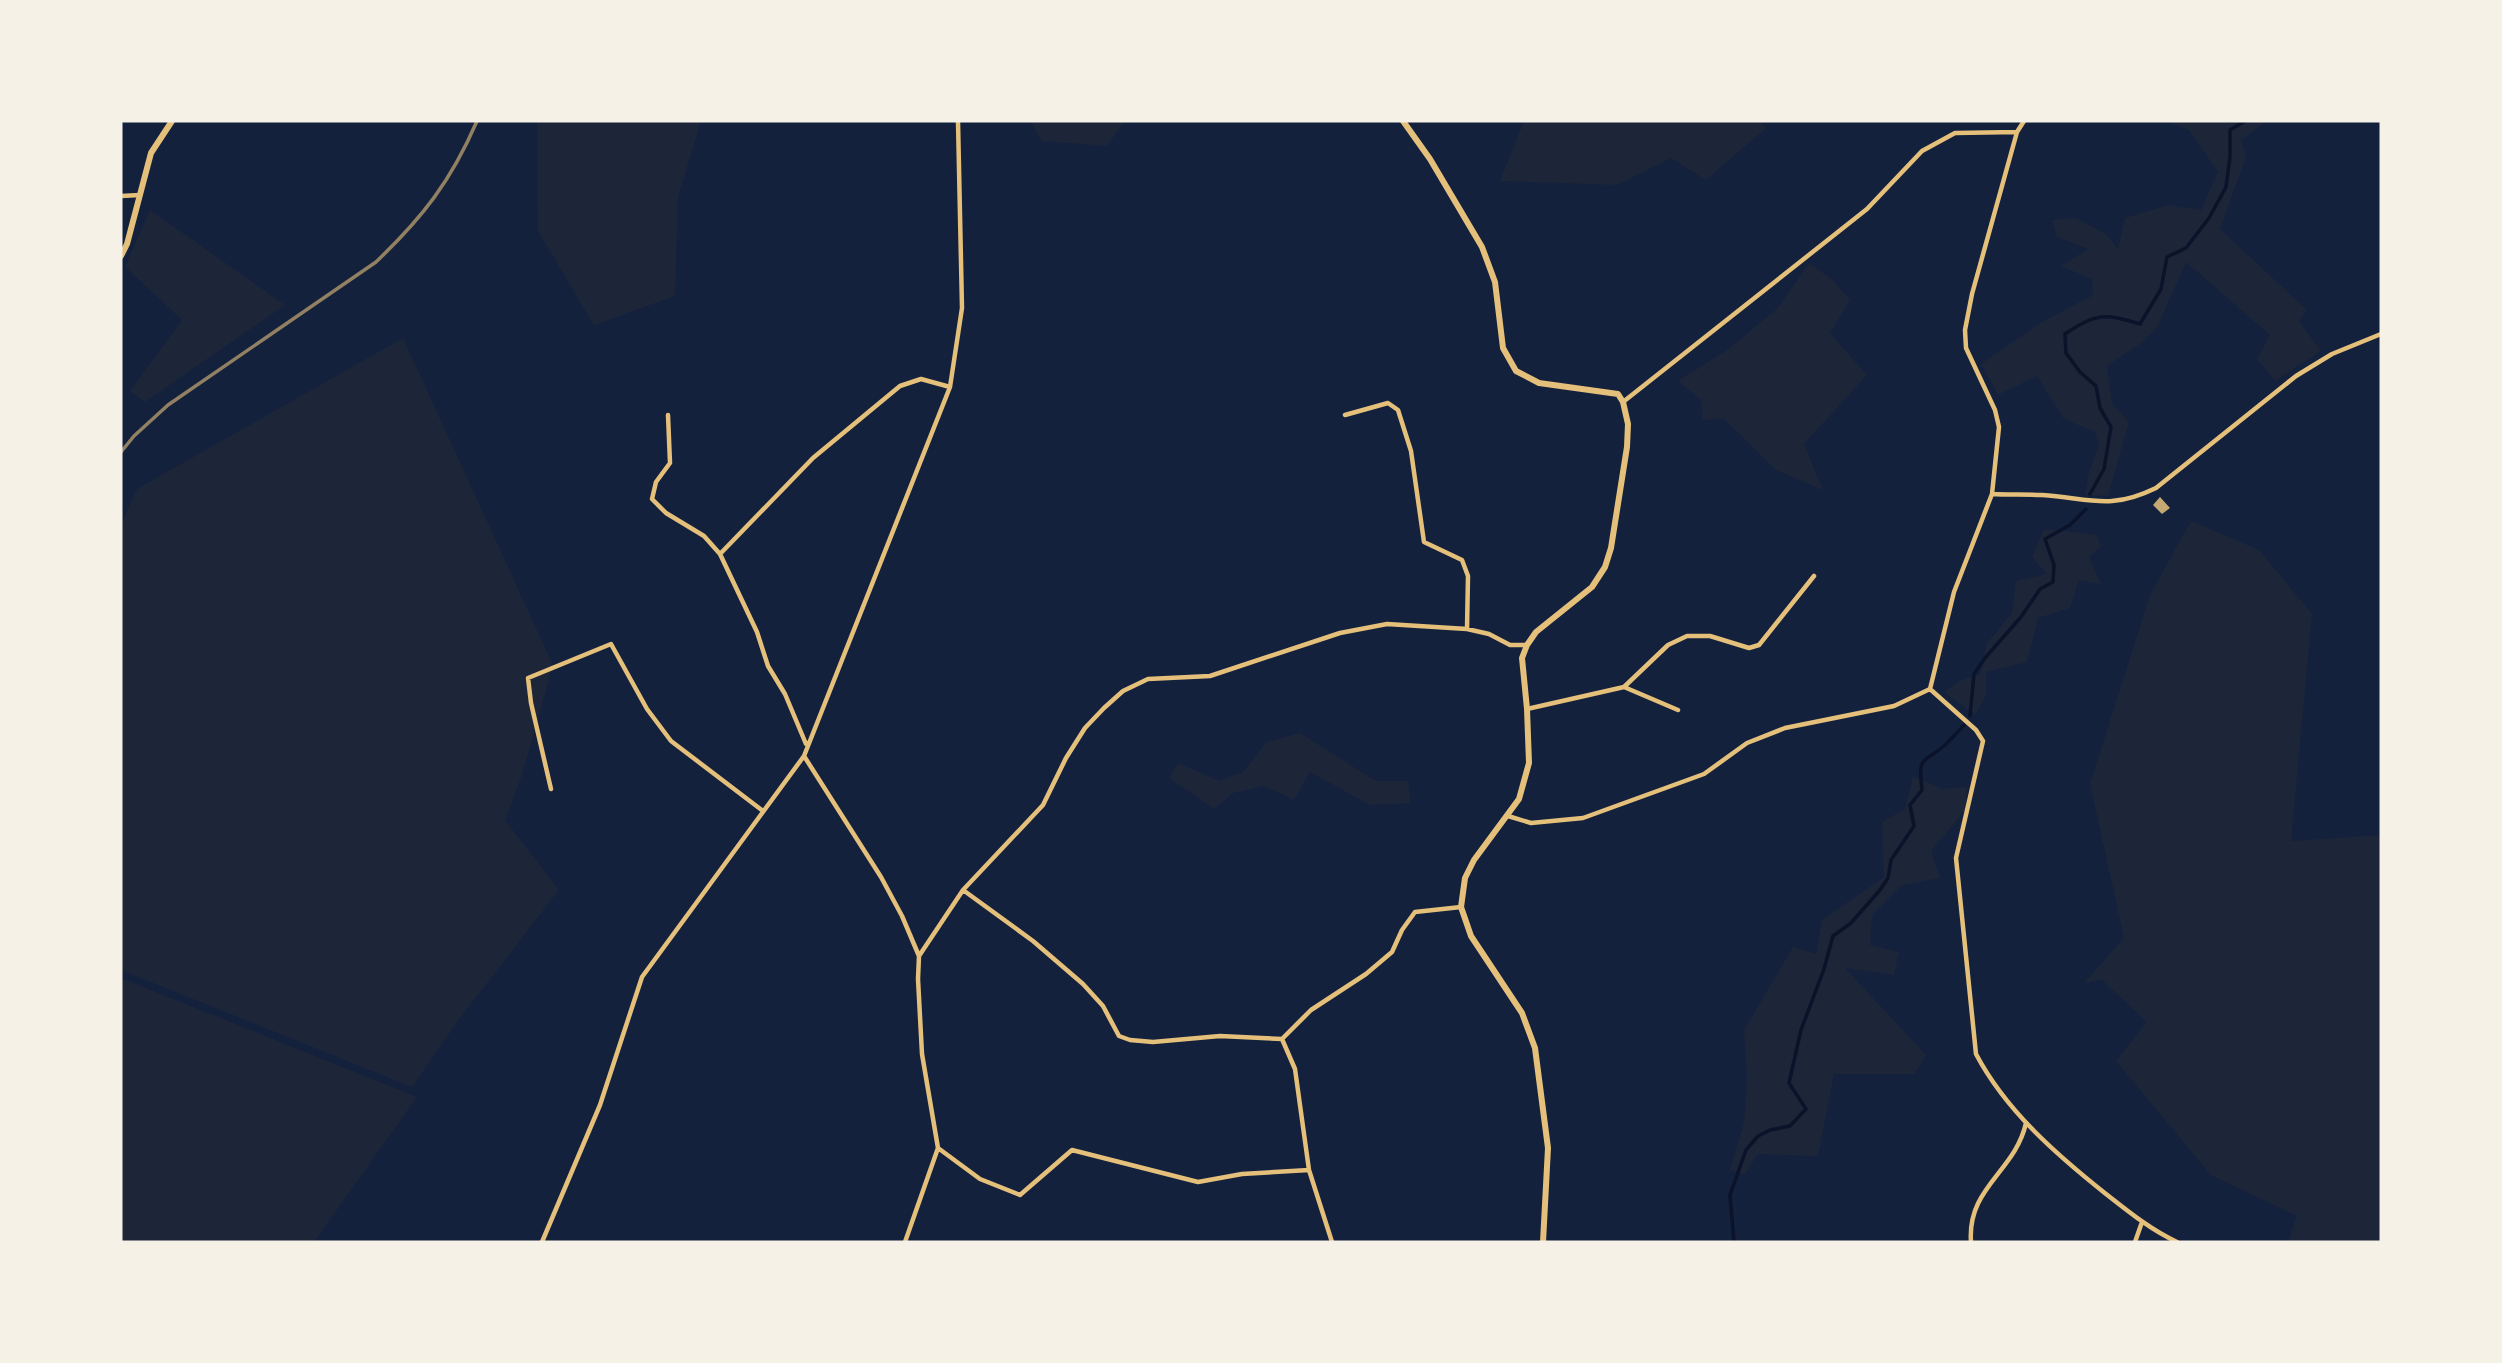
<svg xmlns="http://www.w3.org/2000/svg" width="2502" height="1363" viewBox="0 0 2502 1363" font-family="'Space Grotesk',sans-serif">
  <rect width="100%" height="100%" fill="#14213d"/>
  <!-- green -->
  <path fill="#1d2539" d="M537,121h164l-23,76 -3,99 -81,29 -56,-94z
    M1030,121h95l-18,25 -65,-5z
    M1524,121h236l6,7 -60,52 -35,-22 -54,27 -117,-4z
    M2166,121h101l-26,19 5,17 -26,72 87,81 -8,11 22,30 -46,30 -18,-22 13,-24 -84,-73 -29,66 -16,15 -34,23 5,37 17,19 -21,74 -23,-1 4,-23 10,-26 -4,-14 -31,-13 -27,-43 -39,19 -17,-31 61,-42 51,-27 -1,-16 -31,-13 27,-17 -31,-12 -5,-17 24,-2 30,16 12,15 7,-31 44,-13 32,5 17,-38 -29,-42z
    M150,210l135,95 -140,97 -15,-11 52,-71 -57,-53z
    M1809,263l25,18 16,19 -20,33 37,42 -63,69 19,46 -47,-20 -53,-52 -20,2 -2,-20 -23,-19 49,-31 51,-42z
    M403,338l150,327 -32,113 -16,42 54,70 -102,132 -45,65 -291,-117v-445l16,-36z
    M2191,521l68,29 53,64 -21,227 90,-6v407h-93l9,-26 -86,-41 -95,-114 31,-39 -45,-42 -18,3 40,-45 -34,-154 60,-189z
    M2044,529l53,6 4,12 -12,10 12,27 -22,-4 -9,28 -32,10 -11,44 -41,10v23l-11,20 -31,-23 15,-11 21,-7 7,-31 25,-30 4,-32 31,-7 -15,-17z
    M1300,733l76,48h32l3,22 -41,2 -60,-33 -16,28 -30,-14 -31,7 -19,16 -45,-31 9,-15 41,18 24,-9 24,-30z
    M1913,777l31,12 23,-2 -1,22 -35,42 9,27 -38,7 -30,30 -2,30 29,7 -5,23 -49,-7 81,87 -12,19h-80l-16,82 -60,-2 -13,20 -15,-4 14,-47 3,-46 -3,-47 49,-83 23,7 6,-34 62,-43 -2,-55 23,-13z
    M121,978l296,119 -103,145h-193z"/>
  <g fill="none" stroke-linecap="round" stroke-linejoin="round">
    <!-- stream -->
    <path stroke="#0b132b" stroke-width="3.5" d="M2090,494l14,-25 7,-42 -11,-19 -4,-22 -16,-14 -14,-19 -1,-19c32,-21 39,-21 75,-10l21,-35 6,-32 19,-9 23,-30 17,-31 4,-30v-27l15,-9
      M1970,716l4,-42 11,-16 36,-41 19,-28 13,-7 1,-17 -9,-26 25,-14 16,-16
      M1734,1242l-4,-47 16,-45 12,-14 12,-6 20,-4 16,-17 -17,-26 12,-53 23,-61 9,-33 18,-13 29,-33 8,-12 3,-18 23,-34 -4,-21 12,-15c-4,-36 0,-25 23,-45 6,-6 13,-13 19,-20"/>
  </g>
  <!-- building -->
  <path fill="#c6a872" d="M2160,497l10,11 -8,6 -9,-9z"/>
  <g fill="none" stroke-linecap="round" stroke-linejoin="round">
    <!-- minor -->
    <path stroke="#e5c07b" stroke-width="4.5" d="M2024,121l-7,11 -45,162 -7,36 1,18 29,62 4,17 -7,67 -38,98 -24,97 46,41 7,11 -27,117 20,196c30,57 81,101 130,140 23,18 45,36 71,48
      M121,196l19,-1
      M1623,402l244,-193 55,-58 33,-18 62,-1
      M668,415l2,48 -14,19 -4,17 14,14 38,23 16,18 37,78 11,34 17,28 21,50
      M1345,415l43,-12 10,7 13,41 13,91 38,18 6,16 -1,53
      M1992,494c16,1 33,0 50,1 47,3 67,16 114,-7l140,-112 36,-22 49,-20
      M720,554l93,-96 87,-72 21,-7 29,8
      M1624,687l54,23
      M1527,709l97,-22 44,-42 19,-9h23l39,12 10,-3 55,-69
      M804,756l77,121 21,39 17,40 -1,23 4,75 16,94 -33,94
      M551,789l-20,-86 -3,-25 83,-34 36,65 24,32 92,70
      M1508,816l23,7 52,-5 121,-44 43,-31 38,-15 109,-22 36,-17
      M963,890l70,51 50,43 20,22 16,30 11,4 23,2 67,-6 62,3 29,-29 55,-36 26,-22 10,-22 13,-18 46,-5
      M919,956l44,-66 80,-85 23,-47 19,-30 19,-20 19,-17 25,-12 62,-3 130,-43 47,-9 80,5 22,5 21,11h17
      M1282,1039l13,30 14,101 23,72
      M938,1148l42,31 40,16 52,-45 126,32 44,-8 67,-4
      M542,1242l58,-137 42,-128 162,-221 146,-369 12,-79 -4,-187
      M1971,1242c-4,-55 44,-70 55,-119
      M2135,1242l7,-20"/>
    <!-- tertiary -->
    <path stroke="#e5c07b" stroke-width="6" d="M1403,121l27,38 52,88 13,35 8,66 13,23 23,12 79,11 5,8 5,22 -1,23 -16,101 -6,19 -13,20 -56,45 -9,13 -5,13 5,51 2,54 -10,36 -45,61 -9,18 -4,29 10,29 51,77 13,35 13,100 -5,94
      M121,256l6,-12 24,-91 21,-32"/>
    <!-- rail -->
    <path stroke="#918062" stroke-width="3.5" d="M121,452l13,-16 34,-31 208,-143c47,-45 75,-81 101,-141"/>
  </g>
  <!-- border -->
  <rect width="2502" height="1363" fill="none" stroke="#f6f1e7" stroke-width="245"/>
</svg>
